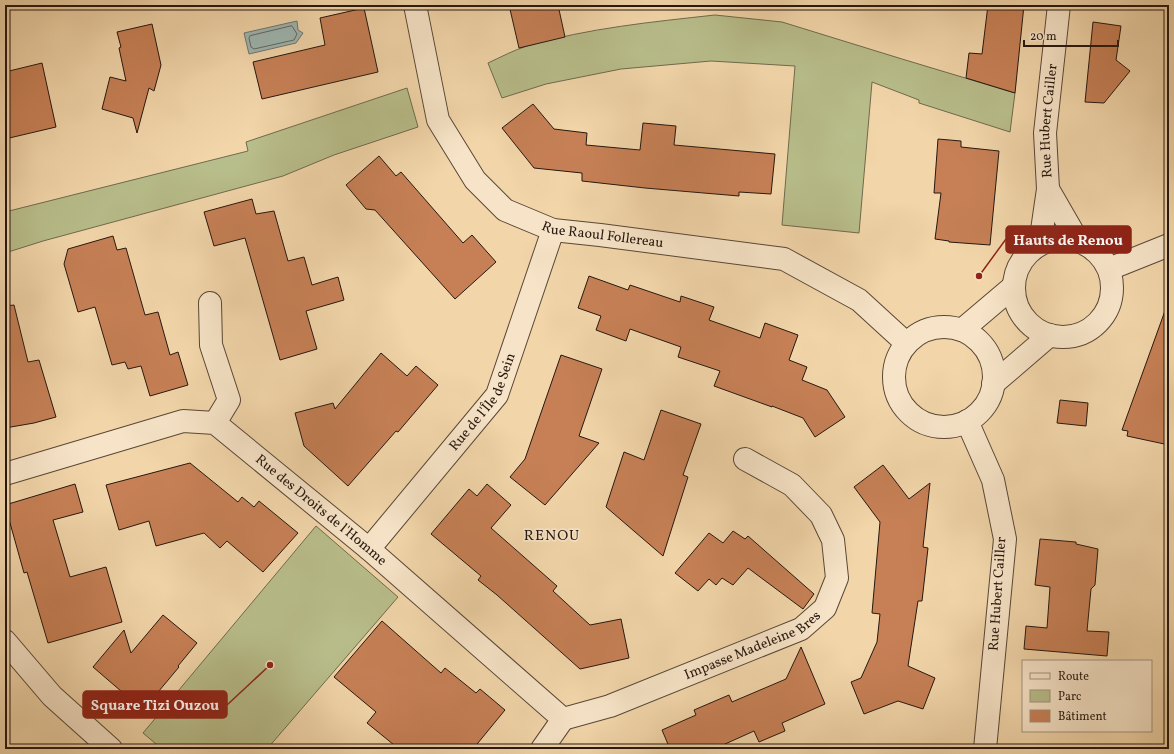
<svg xmlns="http://www.w3.org/2000/svg" width="1174" height="754" viewBox="0 0 1174 754" font-family="Vollkorn,serif">
  <rect width="100%" height="100%" fill="#f2d6aa"/>
  <filter id="stains"><feTurbulence type="fractalNoise" baseFrequency=".005" numOctaves="4"/><feColorMatrix values="0 0 0 0 .2 0 0 0 0 .09 0 0 0 0 .02 0 0 0 .5 -.17"/></filter>
  <radialGradient id="worn" r=".72"><stop offset=".6" stop-color="#630" stop-opacity="0"/><stop offset="1" stop-color="#630" stop-opacity=".3"/></radialGradient>
  <!-- green -->
  <path fill="#b8be8b" stroke="#6f6a4d" d="M715,15l67,7 120,37 113,34 -5,39 -91,-29v-3l-47,-18 -13,151 -77,-8 13,-159 -84,-5 -90,8 -75,15 -44,14 -14,-35c13,-6 26,-13 39,-17 61,-18 125,-24 188,-31z
    M407,88l11,39 -84,28 -51,21 -240,65 -38,12v-41l243,-61 -2,-9z
    M316,526l82,71 -131,152h-105l-19,-16z"/>
  <!-- water -->
  <path fill="#9eb7b2" stroke="#6e7771" d="M297,21l1,9 5,3 -7,10 -47,11 -5,-21z"/>
  <g fill="none" stroke-linecap="round" stroke-linejoin="round">
    <!-- shore -->
    <path stroke="#626760" stroke-width="1" d="M292,26l5,8 -3,6 -40,9 -3,-2 -2,-9 1,-2z"/>
  </g>
  <!-- building -->
  <path fill="#c78056" stroke="#26170f" d="M509,5h49l7,32 -46,11z
    M988,5h36l-9,88 -49,-15 3,-25 13,1z
    M364,8l14,64 -116,27 -9,-37 72,-17 -5,-27z
    M1093,22l28,4 -5,34 14,11 -26,32 -19,-1z
    M152,24l9,41 -7,26 -5,-3 -12,45 -4,-15 -31,-9 8,-32 16,4 -7,-33 2,-1 -4,-15z
    M42,63l14,64 -51,12v-67z
    M533,104l21,25 33,4 -1,12 54,5 3,-27 33,3 -2,19 101,9 -4,40 -32,-2v4l-94,-8 -63,-7v-8l-48,-5 -32,-40z
    M938,139l23,2v6l38,4 -9,94 -41,-3v-1l-14,-2 6,-46h-7z
    M379,156l17,20 5,-4 62,71 9,-8 24,27 -41,37 -80,-89 -9,-1 -20,-24z
    M252,199l4,15 18,-3 14,50 16,-4 8,28 26,-8 6,23 -38,11 11,38 -37,11 -35,-122 -31,8 -10,-34z
    M113,236l4,14 9,-2 19,67 13,-3 12,43 8,-3 10,33 -38,11 -9,-30 -13,3 -3,-7 -13,3 -17,-58 -17,5 -14,-48 4,-15z
    M589,276l39,14 2,-5 50,17 1,-6 33,11 -5,13 51,18 5,-15 33,12 -9,25 18,7 -5,13 25,10 18,27 -30,20 -12,-19 -31,-12v1l-58,-21 6,-15 -42,-14 3,-10 -51,-18 -4,12 -30,-11 5,-14 -23,-8z
    M14,305l14,57 11,-2 17,57 -22,6 -29,5v-122z
    M1166,308l3,1v136l-42,-9 1,-5 -6,-1z
    M381,353l26,23 9,-10 22,19 -40,47 -2,-1 -48,55 -44,-40 -9,-33 38,-10 2,6z
    M561,355l41,14 -23,67 20,7 -54,62 -35,-28 15,-18z
    M1060,400l28,3 -2,23 -29,-3z
    M661,410l40,14 -18,51 5,2 -25,79 -57,-49 18,-55 20,8z
    M190,463l48,39 4,-5 12,10 5,-6 39,32 -35,39 -36,-31 -7,7 -16,-15 -48,13 -7,-25 -30,9 -13,-45z
    M883,465l26,34 21,-16 -7,64 5,1 -6,53h-4l-10,65 27,12 -12,31 -25,-8 -34,13 -13,-32 10,-4 16,-36 3,-28 -8,-1 8,-91 -26,-35z
    M75,484l8,28 -30,8 17,57 36,-10 16,55 -74,21 -21,-71 -3,1 -19,-68z
    M487,484l24,21 -20,23 66,58 -4,5 37,34 31,-6 8,39 -49,11 -83,-74 -19,-15 3,-4 -50,-42 38,-45 8,7z
    M733,531l12,8 3,-3 66,58 -11,15 -55,-41 -15,17 -11,-7 -6,7 -7,-6 -11,12 -23,-18 34,-40 14,10z
    M1040,539l36,3v2l22,5 -3,36 -4,4 -4,42 22,1 -2,24 -83,-7 2,-23 21,2 3,-41 -15,-2z
    M163,615l34,28 -19,23 1,1 -36,43 -50,-43 31,-37 7,23z
    M382,621l59,52 4,-5 31,25 4,-4 25,21 -32,39h-74l-32,-26 9,-11 -42,-35z
    M801,647l24,57 -43,19 3,8 -26,11 -5,-11 -40,18h-44l-8,-19 34,-15 -2,-5 35,-15 3,7 54,-23z"/>
  <g fill="none" stroke-linecap="round" stroke-linejoin="round">
    <!-- minor casing -->
    <g stroke="#594736" stroke-width="24">
      <g id="minor">
        <path id="s1" d="M415,5l23,115 37,60 30,30 48,20 47,5 184,24 75,41 47,43"/>
        <path d="M1048,189l30,52"/>
        <circle cx="1063" cy="288" r="49"/>
        <path id="s2" d="M1040,244l8,-55 -3,-56 14,-128"/>
        <path d="M1109,269l60,-24"/>
        <path d="M210,303l1,42 18,55 -14,23"/>
        <circle cx="944" cy="377" r="50"/>
        <path d="M962,330l52,-44"/>
        <path d="M993,384l57,-49"/>
        <path d="M967,421l26,59 12,59 -20,210"/>
        <path id="s3" d="M5,474l178,-53 32,2 154,126 194,170 -21,30"/>
        <path id="s4" d="M369,549l128,-154 56,-165"/>
        <path d="M5,641l47,55 59,53"/>
        <path id="s5" d="M563,719l47,-13 191,-77 24,-21 12,-30 -4,-38 -12,-25 -29,-30 -47,-26"/>
      </g>
    </g>
    <!-- minor -->
    <use href="#minor" stroke="#f7e4c8" stroke-width="22"/>
  </g>
  <g text-anchor="middle" dominant-baseline="central" stroke-width="3.5" stroke-linejoin="round" paint-order="stroke">
    <!-- street labels -->
    <g font-size="14" fill="#26170f" stroke="#f7e4c8">
      <text stroke="none"><textPath href="#s2" startOffset="124">Rue Hubert Cailler</textPath></text>
      <text stroke="none"><textPath href="#s1" startOffset="332">Rue Raoul Follereau</textPath></text>
      <text stroke="none"><textPath href="#s4" startOffset="187">Rue de l'Île de Sein</textPath></text>
      <text stroke="none"><textPath href="#s3" startOffset="355">Rue des Droits de l'Homme</textPath></text>
      <text transform="translate(998 594) rotate(-86)">Rue Hubert Cailler</text>
      <text stroke="none"><textPath href="#s5" startOffset="204">Impasse Madeleine Bres</textPath></text>
    </g>
    <!-- neighbourhood labels -->
    <g font-size="15" letter-spacing="1" fill="#26170f" stroke="#f7e4c8">
      <text x="552" y="536">RENOU</text>
    </g>
  </g>
  <!-- callouts -->
  <path fill="none" stroke="#8f2418" stroke-width="1.5" d="M979 276L1006 239M270 665L227 705"/>
  <g fill="#8f2418" stroke="#f7e4c8" stroke-width="1.5">
    <circle cx="979" cy="276" r="4"/>
    <circle cx="270" cy="665" r="4"/>
  </g>
  <g fill="#8f2418" stroke="#8f2418" stroke-width="1.5">
    <rect x="1006" y="226" width="125" height="27" rx="4"/>
    <rect x="83" y="691" width="144" height="27" rx="4"/>
  </g>
  <g font-size="15" text-anchor="middle" font-weight="bold" fill="#fff">
    <text x="1068" y="245">Hauts de Renou</text>
    <text x="155" y="710">Square Tizi Ouzou</text>
  </g>
  <!-- margin -->
  <rect width="1174" height="754" fill="none" stroke="#f2d6aa" stroke-width="20"/>
  <rect x="6" y="6" width="1162" height="742" fill="none" stroke="#26170f" stroke-width="2"/>
  <rect x="10" y="10" width="1154" height="734" fill="none" stroke="#26170f"/>
  <!-- legend -->
  <rect x="1022" y="660" width="130" height="72" fill="#f7e4c8" stroke="#a3927e"/>
  <rect x="1030" y="673" width="20" height="6" fill="#f7e4c8" stroke="#a3927e"/>
  <text x="1058" y="680" font-size="12" fill="#26170f">Route</text>
  <rect x="1030" y="690" width="20" height="12" fill="#b8be8b" stroke="#a3927e"/>
  <text x="1058" y="700" font-size="12" fill="#26170f">Parc</text>
  <rect x="1030" y="710" width="20" height="12" fill="#c78056" stroke="#a3927e"/>
  <text x="1058" y="720" font-size="12" fill="#26170f">Bâtiment</text>
  <!-- scale -->
  <path d="M1024 40v6h94v-6" fill="none" stroke="#26170f" stroke-width="2"/>
  <text x="1030" y="40" font-size="12" fill="#26170f" stroke="#f7e4c8" stroke-width="3" paint-order="stroke">20 m</text>
  <rect width="100%" height="100%" filter="url(#stains)"/>
  <rect width="100%" height="100%" fill="url(#worn)"/>
</svg>
